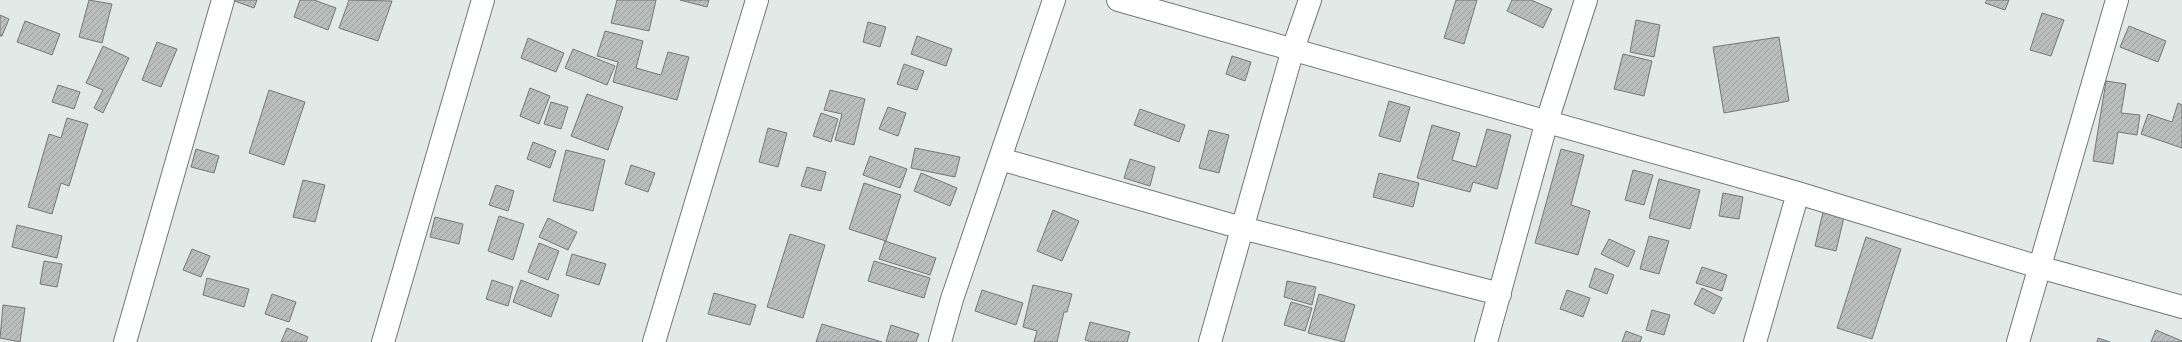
<svg xmlns="http://www.w3.org/2000/svg" width="2182" height="342" viewBox="0 0 2182 342" font-family="'Crimson Pro',serif">
  <defs>
    <pattern id="building-hatch" width="6" height="6" patternUnits="userSpaceOnUse"><rect width="6" height="6" fill="#b9bebd"/><path d="M-1 1l2-2M0 6l6-6M5 7l2-2" fill="none" stroke="#9fa3a2"/></pattern>
  </defs>
  <rect width="100%" height="100%" fill="#e3e9e7"/>
  <!-- building -->
  <path fill="url(#building-hatch)" stroke="#747978" d="M89,0l23,4 -10,39 -23,-6z
    M232,0h25l-3,8z
    M300,0h14l22,8 -8,22 -34,-13z
    M349,0l43,1 -14,40 -39,-13z
    M617,0h39l-7,31 -38,-8z
    M680,0h29l-2,7z
    M1456,0h21l-13,44 -20,-6z
    M1512,0h19l21,9 -9,19 -36,-17z
    M1987,0h22l-4,10 -20,-7z
    M2042,13l22,7 -13,36 -21,-6z
    M0,15l9,4 -7,17h-2z
    M1636,20l24,5 -6,32 -24,-5z
    M25,21l35,13 -8,21 -35,-13z
    M868,22l18,5 -6,20 -17,-5z
    M2129,26l37,15 -8,21 -38,-15z
    M605,31l38,10 -7,27 25,7 7,-23 21,5 -12,43 -64,-18 5,-20 -21,-6z
    M917,36l35,13 -6,17 -35,-12z
    M1779,37l10,64 -65,12 -11,-66z
    M528,38l36,15 -8,19 -35,-14z
    M157,42l20,7 -16,38 -19,-7z
    M103,46l26,12 -26,55 -9,-5 9,-18 -17,-7z
    M573,49l42,17 -8,19 -42,-17z
    M1623,54l29,7 -8,35 -30,-7z
    M1232,56l19,6 -6,19 -19,-7z
    M904,64l20,7 -7,19 -20,-6z
    M2106,81l20,3 -5,29 19,2 -3,20 -19,-3 -5,32 -20,-3z
    M58,85l22,7 -6,17 -22,-7z
    M530,88l20,8 -11,28 -19,-8z
    M269,90l36,12 -21,63 -35,-12z
    M830,90l35,9 -11,46 -19,-5 7,-26 -18,-4z
    M587,94l36,13 -15,43 -37,-14z
    M1389,101l21,6 -10,35 -21,-6z
    M551,102l17,5 -7,22 -17,-5z
    M2178,103l4,2v43l-41,-14 7,-20 24,8z
    M888,107l18,6 -8,23 -19,-7z
    M1140,109l45,16 -6,17 -45,-17z
    M821,113l17,6 -7,23 -18,-6z
    M67,118l21,6 -19,62 -8,-3 -9,31 -24,-7 21,-73 12,4z
    M1432,125l28,8 -8,27 24,7 11,-38 24,6 -14,54 -24,-7 -3,10 -53,-14z
    M768,128l19,5 -9,34 -19,-5z
    M1209,130l20,5 -10,38 -20,-5z
    M533,142l23,9 -6,17 -23,-9z
    M915,148l45,9 -5,20 -44,-9z
    M196,149l23,7 -5,17 -23,-6z
    M1561,149l23,6 -13,50 19,6 -12,44 -43,-12z
    M566,150l39,10 -12,51 -40,-10z
    M870,156l37,13 -7,19 -37,-13z
    M1130,159l25,8 -5,19 -26,-8z
    M631,165l24,8 -7,19 -23,-8z
    M807,167l19,5 -5,19 -20,-5z
    M1633,170l20,5 -9,30 -19,-5z
    M921,173l36,15 -7,18 -36,-15z
    M1379,173l40,10 -6,24 -40,-10z
    M1659,179l41,11 -10,39 -41,-11z
    M303,180l22,5 -10,37 -22,-5z
    M864,183l37,12 -15,46 -37,-12z
    M496,185l18,6 -6,20 -19,-6z
    M1723,193l20,4 -4,22 -20,-3z
    M1824,208l21,5 -9,38 -21,-5z
    M1053,210l26,11 -17,40 -25,-10z
    M499,216l25,8 -11,36 -25,-9z
    M435,217l28,7 -4,20 -29,-7z
    M548,218l29,14 -9,18 -29,-13z
    M17,225l45,11 -5,22 -45,-11z
    M790,234l35,11 -22,73 -36,-11z
    M1649,236l20,5 -10,33 -19,-5z
    M1866,237l35,12 -29,90 -35,-11z
    M1609,239l26,12 -7,16 -27,-13z
    M885,241l51,17 -6,17 -51,-16z
    M539,243l20,8 -11,29 -20,-8z
    M192,249l18,7 -9,21 -18,-7z
    M572,254l34,10 -7,21 -33,-10z
    M44,261l18,3 -5,23 -17,-3z
    M874,261l56,17 -6,20 -56,-17z
    M1702,267l25,8 -5,16 -26,-8z
    M1595,268l19,7 -7,19 -18,-7z
    M207,278l42,11 -5,18 -41,-12z
    M492,280l21,7 -5,19 -22,-7z
    M521,280l38,15 -8,22 -38,-15z
    M1287,281l29,6 -4,18 -28,-8z
    M1033,285l39,9 -5,18h-3l-7,30h-23l3,-11 -14,-4z
    M1702,288l20,10 -8,16 -20,-10z
    M982,290l41,13 -7,22 -41,-14z
    M1567,290l23,8 -7,19 -23,-8z
    M714,293l42,12 -6,20 -42,-11z
    M272,294l24,8 -7,20 -24,-8z
    M1319,294l36,11 -11,37 -36,-9z
    M1291,302l21,6 -7,23 -21,-6z
    M3,305l22,3 -5,34 -20,-4z
    M1652,310l18,5 -6,20 -18,-5z
    M1090,322l40,10 -3,10h-34l-8,-2z
    M822,324l60,18h-66z
    M891,325l28,9 -3,8h-30z
    M287,328l21,9 -2,5h-25z
    M2156,330l26,11v1h-31z
    M1626,331l16,6 -2,5h-18z
    M2098,338l12,4h-13z"/>
  <g fill="none" stroke-linecap="round" stroke-linejoin="round">
    <!-- minor casing -->
    <g stroke="#737877" stroke-width="24">
      <path id="minor" d="M1118,0l680,193 241,74 143,40
        M1000,159l242,69 258,66
        M125,342l98,-342
        M383,342l100,-342
        M654,342l103,-342
        M940,342l12,-43 102,-299
        M1210,342l83,-293 17,-49
        M1486,342l61,-221 39,-121
        M1755,342l43,-149
        M2018,342l99,-342"/>
    </g>
    <!-- minor -->
    <use href="#minor" stroke="#fff" stroke-width="22"/>
  </g>
</svg>
